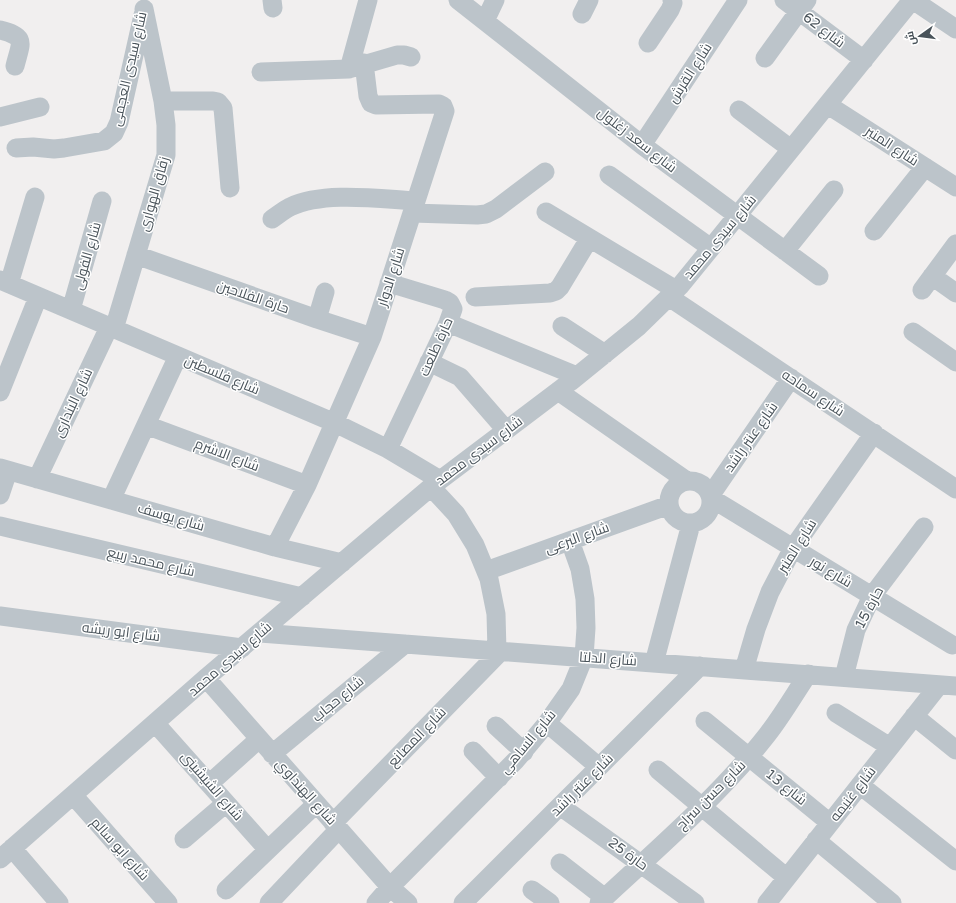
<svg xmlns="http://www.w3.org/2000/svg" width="956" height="903" viewBox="0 0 956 903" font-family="'Varela Round',Cairo,sans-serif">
  <rect width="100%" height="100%" fill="#f1efef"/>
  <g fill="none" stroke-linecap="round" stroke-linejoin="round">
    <!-- minor -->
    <path stroke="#bcc4ca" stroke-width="19" d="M272,0l1,8
      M458,0l184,145 177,131
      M784,0l80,60
      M913,0l43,29
      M582,14l7,-14
      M485,21l10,-21
      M0,30c27,7 21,12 15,36
      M648,43l22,-33 3,-7 -1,-3
      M765,58l42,-58
      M349,69l19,-69
      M261,72l88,-3 48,-14h7l7,2
      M163,101h50l5,1 5,6 7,80
      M828,105l128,82
      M739,110l52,39
      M0,117l40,-10
      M642,145l96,-145
      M16,148l17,-1 21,2 10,-1 40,-7 10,-8 5,-11 24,-107
      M609,175l102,73
      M546,212l130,78
      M412,213l65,2 9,-1 10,-5 49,-37
      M272,219c6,-4 12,-9 18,-12 34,-16 89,-8 126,-6
      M874,231l51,-64
      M785,251l49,-61
      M136,255l181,64 55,18
      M932,276l24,17
      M0,280l335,143 53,26 52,31
      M9,284l26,-87
      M922,290l34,-46
      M475,297l75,-4 6,-2 4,-4 29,-48
      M669,297l287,192
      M71,310l31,-109
      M317,319l8,-27
      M448,323l129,53
      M562,326l43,28
      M114,329l52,-174v-30l-3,-24 -19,-92
      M913,332l43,30
      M429,362l31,15 46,53
      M558,391l129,90
      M0,392l38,-95
      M146,425l161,60
      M388,449l60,-126 5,-14 -3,-6 -5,-3 -56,-17
      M0,468l275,79 67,16
      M37,479l72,-152
      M669 502a21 21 0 1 1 42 0a21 21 0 1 1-42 0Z
      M431,487l25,27 19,31 14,34 7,35 1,37
      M0,495l8,-24
      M710,496l81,-118
      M711,498l241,147
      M111,500l67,-144
      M0,526l302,71
      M275,547l32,-62 65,-148 73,-226 -2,-5 -4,-2 -63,1 -5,-2 -3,-7 -4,-33
      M486,571l183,-66
      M0,616l242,32
      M260,633l696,53
      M654,663l37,-139
      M744,670l12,-41 14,-37 23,-44 81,-115
      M844,677l12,-47 16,-34 52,-69
      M206,678l184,209 18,16
      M836,713l54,34
      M914,716l42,34
      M705,721l125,102
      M155,723l113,127
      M547,723l52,44
      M496,726l28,26
      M473,751l26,27
      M272,754l133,-110
      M658,770l129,108
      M209,784l50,-45
      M860,785l96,76
      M73,795l95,108
      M560,806l135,97
      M333,823l168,-172
      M184,839l42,-36
      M816,840l76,63
      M12,848l47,55
      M0,859l206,-181 225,-191 139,-105 69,-56 41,-40 31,-38 201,-248
      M560,863l45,35
      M226,890l90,-86
      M532,890l18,13
      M269,903l70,-74
      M376,903l14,-16 126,-127 31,-37 24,-34 13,-32 2,-29 -1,-29 -5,-30 -10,-28
      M463,903l237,-237
      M599,903c57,-53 120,-107 168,-168 15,-19 27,-40 41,-61
      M767,903l172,-218"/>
  </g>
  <g text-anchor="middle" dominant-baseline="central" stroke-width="3" stroke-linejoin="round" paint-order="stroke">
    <!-- street labels -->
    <g font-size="14" fill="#49535a" stroke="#fff">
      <text transform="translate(824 30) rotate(37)">شارع 62</text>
      <text transform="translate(129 69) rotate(-77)">شارع سيدى العجمى</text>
      <text transform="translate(690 73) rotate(-57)">شارع القرش</text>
      <text transform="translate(637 140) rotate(38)">شارع سعد زغلول</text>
      <text transform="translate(892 146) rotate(33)">شارع المنير</text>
      <text transform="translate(154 194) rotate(-74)">زقاق الهوارى</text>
      <text transform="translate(720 237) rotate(-50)">شارع سيدى محمد</text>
      <text transform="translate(87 256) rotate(-74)">شارع الفولى</text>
      <text transform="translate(391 277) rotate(-72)">شارع الدوار</text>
      <text transform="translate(253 297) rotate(19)">حارة الفلاحين</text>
      <text transform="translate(436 347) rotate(-66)">حارة طلعت</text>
      <text transform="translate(222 375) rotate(23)">شارع فلسطين</text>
      <text transform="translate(813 393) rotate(34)">شارع سماحه</text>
      <text transform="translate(73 403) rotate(-65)">شارع البندارى</text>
      <text transform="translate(751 437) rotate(-55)">شارع عنتر راشد</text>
      <text transform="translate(479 451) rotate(-37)">شارع سيدى محمد</text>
      <text transform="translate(227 455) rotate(21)">شارع الاشرم</text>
      <text transform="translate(171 517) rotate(16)">شارع يوسف</text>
      <text transform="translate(577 538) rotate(-20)">شارع البرعى</text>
      <text transform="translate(797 546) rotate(-58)">شارع المنير</text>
      <text transform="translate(151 562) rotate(13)">شارع محمد ربيع</text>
      <text transform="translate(831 572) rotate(31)">شارع نور</text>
      <text transform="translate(869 608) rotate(-62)">حارة 15</text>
      <text transform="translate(121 632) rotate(7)">شارع ابو ريشه</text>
      <text transform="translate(230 659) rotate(-41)">شارع سيدى محمد</text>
      <text transform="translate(608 659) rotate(4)">شارع الدلتا</text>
      <text transform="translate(338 699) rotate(-40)">شارع حجاب</text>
      <text transform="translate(417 737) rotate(-46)">شارع المصانع</text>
      <text transform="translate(528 742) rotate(-50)">شارع الساهي</text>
      <text transform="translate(582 785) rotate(-45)">شارع عنتر راشد</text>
      <text transform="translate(212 786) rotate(49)">شارع الشيشينى</text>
      <text transform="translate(786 787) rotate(39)">شارع 13</text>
      <text transform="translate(306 792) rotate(48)">شارع الهنداوي</text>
      <text transform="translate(853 794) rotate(-52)">شارع غنيمه</text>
      <text transform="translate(711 795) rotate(-45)">شارع حسن سراج</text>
      <text transform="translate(120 849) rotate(48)">شارع ابو سالم</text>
      <text transform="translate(628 854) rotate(36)">حارة 25</text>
    </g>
  </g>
  <!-- north arrow -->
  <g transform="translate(920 36) rotate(256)" stroke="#ffffff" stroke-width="3" paint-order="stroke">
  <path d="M0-3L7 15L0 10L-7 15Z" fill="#49535a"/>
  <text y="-6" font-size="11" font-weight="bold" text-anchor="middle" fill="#49535a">ش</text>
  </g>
</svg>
